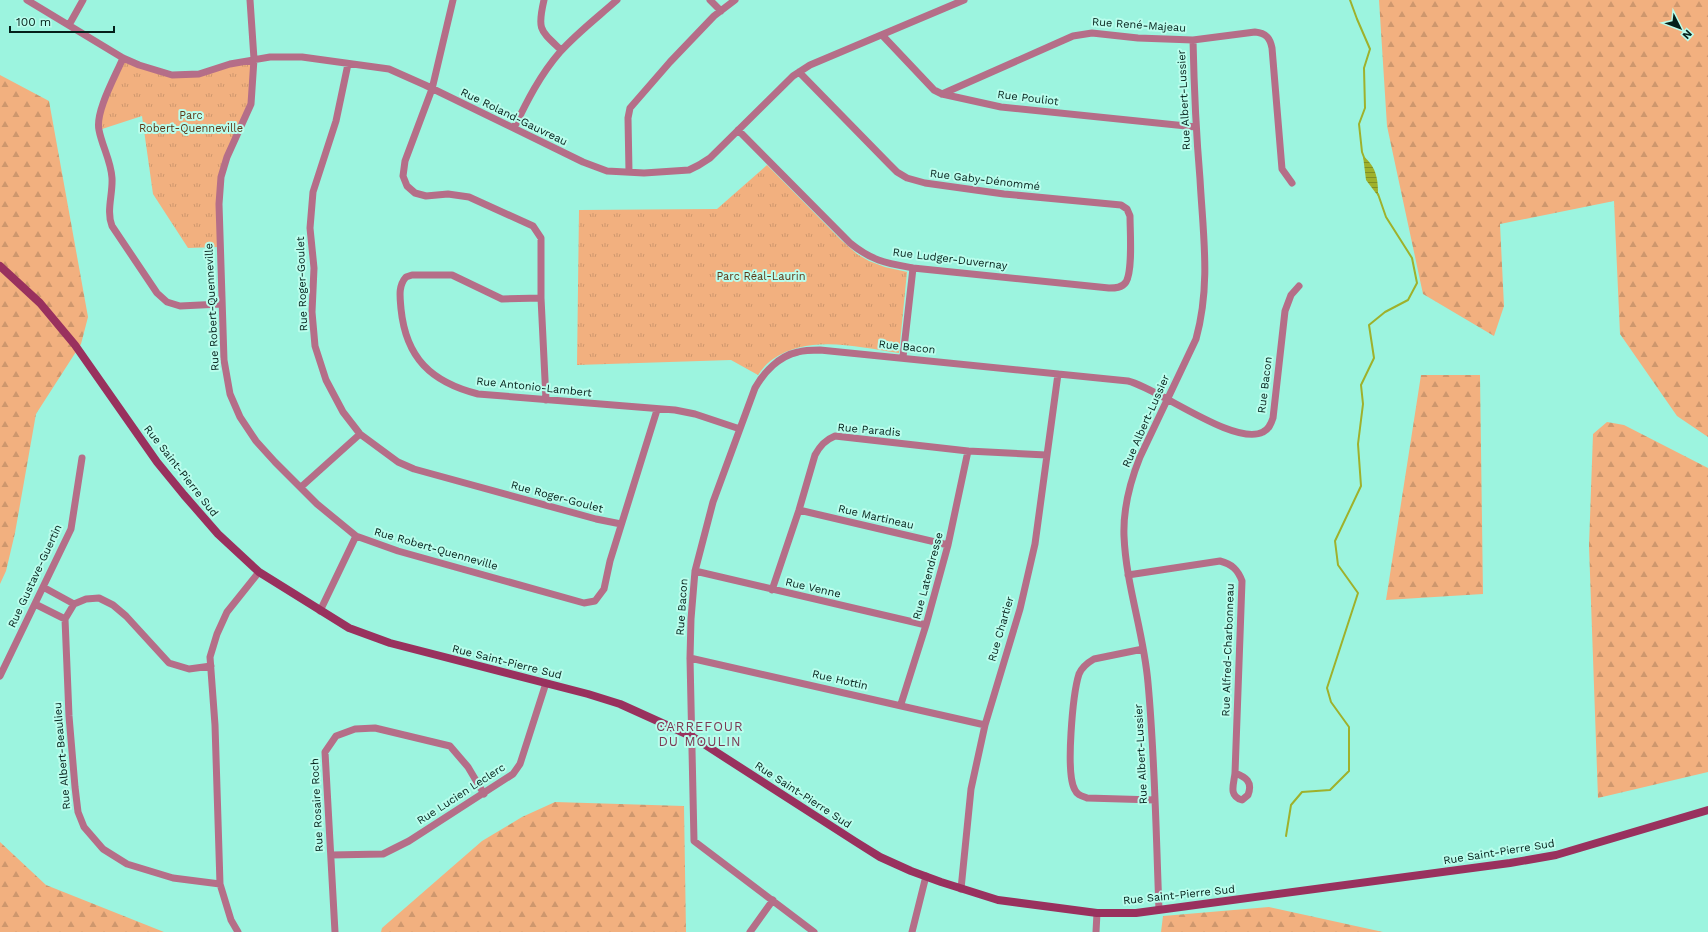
<svg xmlns="http://www.w3.org/2000/svg" width="1708" height="932" viewBox="0 0 1708 932" font-family="'Work Sans',sans-serif">
  <defs>
    <pattern id="grass-tufts" width="24" height="20" patternUnits="userSpaceOnUse"><rect width="24" height="20" fill="#f2b07f"/><path d="M3 7l-1-3M5 7V3M7 7l1-3M15 17l-1-3M17 17v-4M19 17l1-3" fill="none" stroke="#ce976d"/></pattern>
    <pattern id="forest-firs" width="22" height="20" patternUnits="userSpaceOnUse"><rect width="22" height="20" fill="#f2b07f"/><path d="M5 1l3.5 6h-7zM16 11l3.5 6h-7z" fill="#ce976d"/></pattern>
    <pattern id="water-rules" width="6" height="5" patternUnits="userSpaceOnUse"><rect width="6" height="5" fill="#9fb12b"/><path d="M0 2.5h6" fill="none" stroke="#7f9024"/></pattern>
  </defs>
  <rect width="100%" height="100%" fill="#9cf4df"/>
  <!-- grass -->
  <path fill="url(#grass-tufts)" d="M123,58l60,18 71,-17 -3,45 -30,73 -1,70 -32,1 -35,-54 -11,-78 -43,14 -1,-14z
    M767,165l74,75 16,14 12,7 16,6 22,5 -8,81c-41,-6 -90,-19 -126,6 -6,4 -11,10 -15,16l-27,-15 -154,5 2,-155 138,-1z"/>
  <!-- forest -->
  <path fill="url(#forest-firs)" d="M1379,0h329v437l-31,-21 -57,-82 -6,-133 -114,23 4,82 -10,30 -71,-42 -36,-168z
    M0,75l49,26 39,216 -7,27 -45,70 -21,119 -9,38 -6,13z
    M1421,375h59l3,219 -97,6z
    M1607,422l17,3 84,43v304l-110,26 -9,-252 4,-112z
    M555,802l129,4 2,126h-305l1,-4 100,-87 40,-24z
    M0,842l46,43 118,47h-164z
    M1269,907l114,25h-222l2,-16z"/>
  <!-- water -->
  <path fill="url(#water-rules)" d="M1363,156c14,11 15,24 15,40l-12,-16z"/>
  <g fill="none" stroke-linecap="round" stroke-linejoin="round">
    <!-- stream -->
    <path stroke="#9fb12b" stroke-width="2" d="M1350,0l7,19 13,30 -6,19 1,40 -6,16 3,28 3,8
      M1286,836l5,-31 11,-13 28,-2 19,-19v-44l-18,-25 -4,-14 31,-95 -20,-28 -3,-24 26,-55 -3,-42 5,-40 -2,-19 13,-27 -5,-33 16,-13 23,-12 9,-17 -5,-25 -26,-41 -8,-23"/>
    <!-- street -->
    <path stroke="#b56e88" stroke-width="7" d="M27,0l96,58 16,7 33,10 27,-1 31,-10 40,-7h32l87,12 36,16 158,77 24,9 37,2 45,-3 10,-5 11,-7 83,-82 17,-11 154,-65
      M250,0l4,59 -3,45 -24,53 -6,20 -2,27 5,156 6,34 10,23 16,24 19,21 42,42 39,32 42,15 186,52 11,-2 9,-12 6,-28 47,-151
      M453,0l-21,89 -27,72 -2,15 4,10 8,7 11,3 22,-2 21,3 64,29 8,12v60l5,102
      M544,0c-7,30 -4,30 17,50
      M710,0l11,11
      M69,25l14,-25
      M882,35l52,55 8,4 59,13 195,20
      M123,58c-8,19 -28,54 -24,72 3,16 12,31 13,48 1,16 -6,33 0,48l45,67 10,9 13,4 41,-2
      M348,64l-12,57 -23,71 -3,36 4,40 -2,44 3,34 11,34 17,32 17,22 38,28 16,7 182,50 25,5
      M942,94l131,-58 19,-3 46,5 55,2 62,-8c11,1 15,6 17,16l10,121 10,14
      M514,128c13,-27 26,-53 46,-76 17,-19 38,-35 57,-52
      M738,130l112,113c22,18 36,20 63,25l196,20c6,0 13,0 17,-6 7,-12 4,-51 4,-66l-3,-7 -6,-4 -117,-11 -79,-11 -18,-5 -10,-6 -8,-8 -90,-92
      M629,172l-1,-54 2,-10 40,-46 44,-46 21,-16
      M541,298l-39,1 -50,-24h-40l-6,2c-8,9 -6,20 -5,32 5,49 30,73 77,85l197,16 20,4 45,15
      M903,357l10,-89
      M301,487l59,-53
      M799,510l149,35
      M695,571l231,54
      M1128,575l92,-14c12,3 18,9 22,20l-7,192c-1,11 -7,23 7,27l6,-5c5,-13 -2,-18 -13,-22
      M43,587l31,17
      M772,590l27,-80 16,-55c5,-9 10,-15 20,-19l133,15 78,4
      M35,604l30,15
      M320,611l36,-75
      M1143,649l-49,10c-7,4 -12,8 -15,15 -6,19 -14,100 -4,116 2,5 7,6 12,8l68,2
      M690,658l295,67
      M211,666l-22,3 -20,-6 -43,-47 -13,-11 -14,-7 -13,1 -12,5 -9,15 4,97 6,71 3,25 6,15 19,22 24,15 46,14 47,6
      M0,676l71,-147 11,-71
      M901,704l25,-79 22,-80 20,-94
      M331,855l52,-1 26,-13 104,-67 7,-10 26,-81
      M961,889l10,-100 14,-64 35,-116 15,-65 23,-170
      M1159,910c-3,-76 -4,-152 -11,-227 -4,-50 -22,-97 -24,-147 -1,-27 6,-54 16,-79l56,-118c15,-54 7,-105 4,-160 -4,-47 -6,-93 -7,-139
      M238,932l-7,-12 -11,-36 -5,-159 -5,-68 7,-23 10,-22 32,-40
      M335,932l-10,-180 11,-16 19,-7 20,-1 75,18 18,21 16,27
      M750,932l23,-32
      M814,932l-120,-91 -4,-183 1,-39 4,-48 18,-69 42,-114c9,-16 24,-32 43,-36 7,-2 15,-2 22,-2l308,31c30,7 107,66 135,51 6,-3 8,-8 10,-14l12,-107 6,-16 8,-9
      M912,932l14,-56
      M1096,932l1,-19"/>
    <!-- secondary -->
    <path stroke="#99315e" stroke-width="8" d="M0,266l40,37 35,42 82,117 27,33 34,39 41,38 90,56 41,15 198,51 32,10 73,33 163,105 24,15 31,14 30,11 57,18 99,13h39l374,-50 46,-8 152,-45"/>
  </g>
  <g text-anchor="middle" dominant-baseline="central" stroke-width="4" stroke-linejoin="round" paint-order="stroke">
    <!-- street labels -->
    <g font-size="11" fill="#04201a" stroke="#b9fdec">
      <text transform="translate(1139 25) rotate(4)">Rue René-Majeau</text>
      <text transform="translate(1028 98) rotate(7)">Rue Pouliot</text>
      <text transform="translate(1184 100) rotate(-93)">Rue Albert-Lussier</text>
      <text transform="translate(514 117) rotate(26)">Rue Roland-Gauvreau</text>
      <text transform="translate(985 180) rotate(7)">Rue Gaby-Dénommé</text>
      <text transform="translate(950 259) rotate(7)">Rue Ludger-Duvernay</text>
      <text transform="translate(302 284) rotate(-92)">Rue Roger-Goulet</text>
      <text transform="translate(212 307) rotate(-93)">Rue Robert-Quenneville</text>
      <text transform="translate(907 347) rotate(6)">Rue Bacon</text>
      <text transform="translate(1265 385) rotate(-83)">Rue Bacon</text>
      <text transform="translate(534 387) rotate(6)">Rue Antonio-Lambert</text>
      <text transform="translate(1146 421) rotate(-66)">Rue Albert-Lussier</text>
      <text transform="translate(869 430) rotate(5)">Rue Paradis</text>
      <text transform="translate(181 471) rotate(52)">Rue Saint-Pierre Sud</text>
      <text transform="translate(557 497) rotate(15)">Rue Roger-Goulet</text>
      <text transform="translate(876 517) rotate(13)">Rue Martineau</text>
      <text transform="translate(436 549) rotate(16)">Rue Robert-Quenneville</text>
      <text transform="translate(35 576) rotate(-65)">Rue Gustave-Guertin</text>
      <text transform="translate(928 576) rotate(-75)">Rue Latendresse</text>
      <text transform="translate(813 588) rotate(13)">Rue Venne</text>
      <text transform="translate(682 607) rotate(-86)">Rue Bacon</text>
      <text transform="translate(1001 629) rotate(-74)">Rue Chartier</text>
      <text transform="translate(1228 650) rotate(-88)">Rue Alfred-Charbonneau</text>
      <text transform="translate(507 662) rotate(14)">Rue Saint-Pierre Sud</text>
      <text transform="translate(840 680) rotate(13)">Rue Hottin</text>
      <text transform="translate(1141 754) rotate(-93)">Rue Albert-Lussier</text>
      <text transform="translate(62 756) rotate(-95)">Rue Albert-Beaulieu</text>
      <text transform="translate(461 794) rotate(-33)">Rue Lucien Leclerc</text>
      <text transform="translate(803 795) rotate(33)">Rue Saint-Pierre Sud</text>
      <text transform="translate(317 805) rotate(-93)">Rue Rosaire Roch</text>
      <text transform="translate(1499 852) rotate(-9)">Rue Saint-Pierre Sud</text>
      <text transform="translate(1179 895) rotate(-6)">Rue Saint-Pierre Sud</text>
    </g>
    <!-- park labels -->
    <g font-size="11" fill="#5e3616" stroke="#b9fdec">
      <text x="191" y="115">Parc<tspan x="191" dy="13">Robert-Quenneville</tspan></text>
      <text x="761" y="276">Parc Réal-Laurin</text>
    </g>
    <!-- quarter labels -->
    <g font-size="13" letter-spacing="1" fill="#7b3752" stroke="#b9fdec">
      <text x="700" y="726">CARREFOUR<tspan x="700" dy="15">DU MOULIN</tspan></text>
    </g>
  </g>
  <!-- north arrow -->
  <g transform="translate(1680 28) rotate(132)" stroke="#b9fdec" stroke-width="3" paint-order="stroke">
  <path d="M0-3L7 15L0 10L-7 15Z" fill="#04201a"/>
  <text y="-6" font-size="11" font-weight="bold" text-anchor="middle" fill="#04201a">N</text>
  </g>
  <!-- scale -->
  <path d="M10 26v6h104v-6" fill="none" stroke="#04201a" stroke-width="2"/>
  <text x="16" y="26" font-size="12" fill="#04201a" stroke="#b9fdec" stroke-width="3" paint-order="stroke">100 m</text>
</svg>
